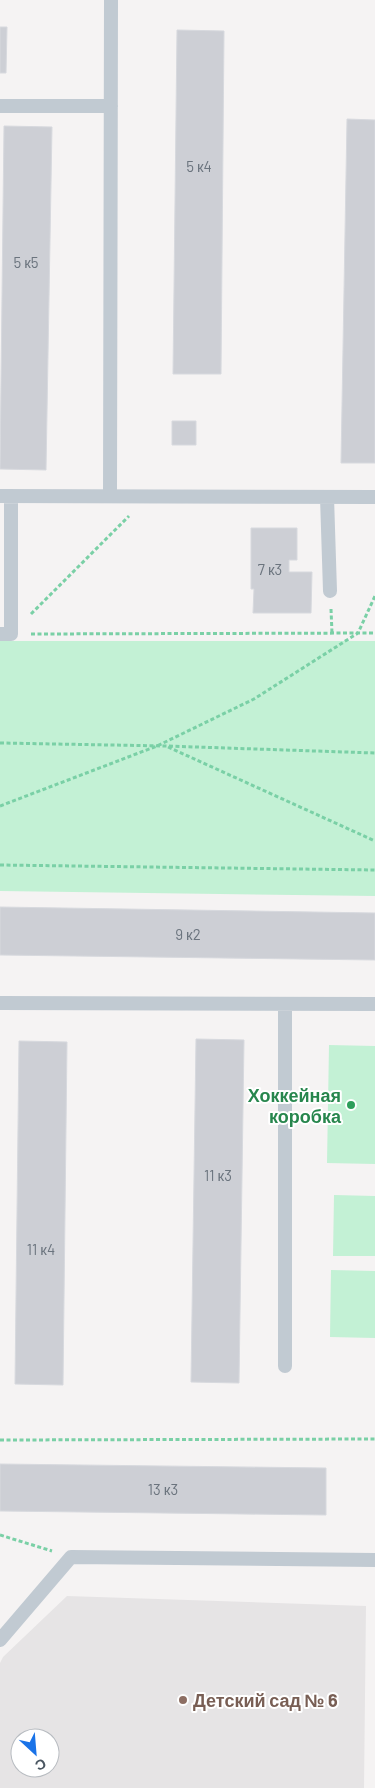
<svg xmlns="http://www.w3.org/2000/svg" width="375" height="1788" viewBox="0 0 375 1788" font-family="Barlow,sans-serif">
  <rect width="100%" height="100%" fill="#f5f3f3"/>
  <!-- education -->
  <path fill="#e6e4e5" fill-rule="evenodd" d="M67,1596l299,10 -2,182h-364v-125l3,-6zM20,1738h30v30h-30z"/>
  <!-- green -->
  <path fill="#c3f1d5" d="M0,641h375v255l-375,-5z
    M329,1045l46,1v118l-48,-1z
    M334,1195l41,1v60h-42z
    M331,1270l44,1v67l-45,-1z"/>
  <!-- building -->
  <path fill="#cdcfd5" stroke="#d7d9de" d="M0,27h7l-1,46h-6z
    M177,30l47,1 -3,343h-48z
    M347,119l28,1v343h-34z
    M4,126l48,1 -6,343 -46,-1z
    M172,421h24v24h-24z
    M251,528h46v32h-8v12h23l-1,41h-58l1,-24h-3z
    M0,907l375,6v47l-375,-5z
    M196,1039l48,1 -5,343 -48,-1z
    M19,1041l48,1 -4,343 -48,-1z
    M0,1464l326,4v47l-326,-4z"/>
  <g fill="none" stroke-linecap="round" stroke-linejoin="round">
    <!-- path -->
    <path stroke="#7ad0a6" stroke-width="3" stroke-dasharray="4 2.5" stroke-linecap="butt" d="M331,609l1,24
      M31,614l98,-98
      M31,634l344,-1
      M0,743l166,3 209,7
      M168,747l207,94
      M0,806l157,-60 97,-47 104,-66 17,-37
      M0,865l375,5
      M0,1440l375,-1
      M0,1535l52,16"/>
    <!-- service -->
    <path stroke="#c1cad2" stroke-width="14" d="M0,106h111
      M110,495l1,-495
      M0,496l375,1
      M327,497l3,94
      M0,634h11v-138
      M0,1003l375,1
      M285,1004v362
      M0,1640l71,-83 304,3"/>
  </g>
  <!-- markers -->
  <circle fill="#2e9e5b" stroke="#fff" stroke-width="2" cx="351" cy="1105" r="5"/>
  <circle fill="#8d6e63" stroke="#fff" stroke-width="2" cx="183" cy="1700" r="5"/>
  <g text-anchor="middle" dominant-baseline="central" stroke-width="4" stroke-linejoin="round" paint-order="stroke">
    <!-- number labels -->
    <g font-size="15" fill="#6b747e">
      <text x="199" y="166">5 к4</text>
      <text x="26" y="262">5 к5</text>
      <text x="270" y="569">7 к3</text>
      <text x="188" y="934">9 к2</text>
      <text x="218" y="1175">11 к3</text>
      <text x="41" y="1249">11 к4</text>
      <text x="163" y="1489">13 к3</text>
    </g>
    <!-- leisure labels -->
    <g font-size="18" font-weight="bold" fill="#27864d" stroke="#fff" text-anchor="end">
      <text x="341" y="1095">Хоккейная<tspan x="341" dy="21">коробка</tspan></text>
    </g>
    <!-- education labels -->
    <g font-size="18" font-weight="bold" fill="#785e54" stroke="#fff" text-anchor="start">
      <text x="193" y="1700">Детский сад № 6</text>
    </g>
  </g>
  <!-- north arrow -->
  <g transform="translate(35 1753) rotate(154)"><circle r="24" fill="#ffffff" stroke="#b7bbc0"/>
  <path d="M0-4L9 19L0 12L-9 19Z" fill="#1a73e8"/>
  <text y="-8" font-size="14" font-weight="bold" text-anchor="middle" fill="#4a5661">С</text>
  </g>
</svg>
